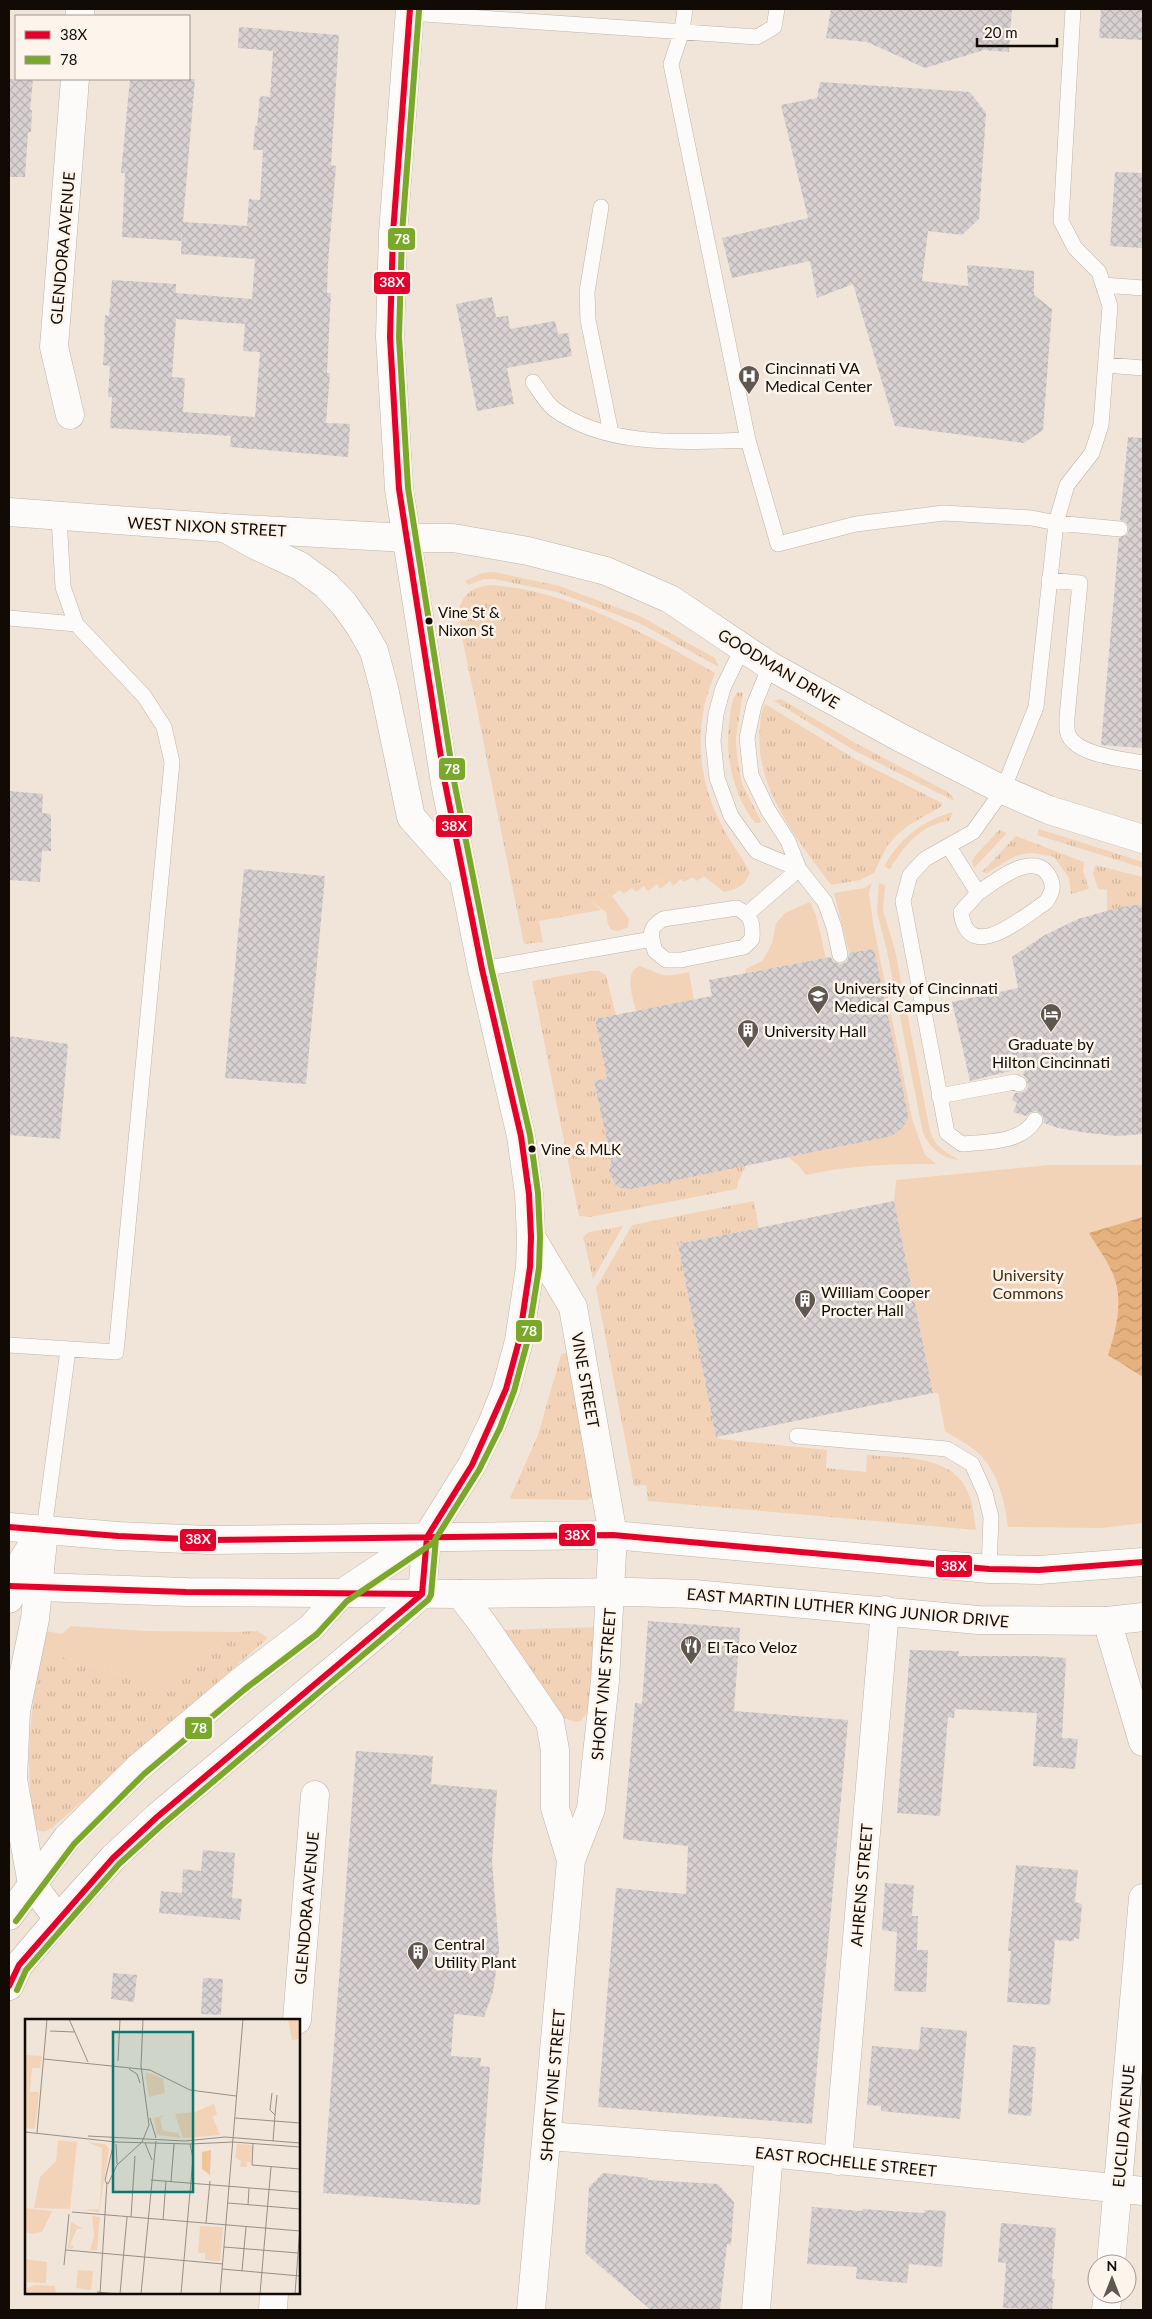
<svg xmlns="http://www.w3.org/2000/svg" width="1152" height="2319" viewBox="0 0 1152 2319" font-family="Lato,sans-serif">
  <defs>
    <pattern id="grass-tufts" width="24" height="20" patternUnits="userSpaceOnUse" patternTransform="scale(1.25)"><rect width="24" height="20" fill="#f2d3b7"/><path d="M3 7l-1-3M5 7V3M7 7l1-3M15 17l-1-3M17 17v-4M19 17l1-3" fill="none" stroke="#ceb49c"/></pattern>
    <pattern id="water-waves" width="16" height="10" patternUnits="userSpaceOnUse" patternTransform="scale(1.25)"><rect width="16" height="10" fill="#e5b17d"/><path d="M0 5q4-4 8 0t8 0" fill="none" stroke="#c3976b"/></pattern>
    <pattern id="building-cross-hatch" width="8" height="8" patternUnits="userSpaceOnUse" patternTransform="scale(1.25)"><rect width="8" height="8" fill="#d8d1d1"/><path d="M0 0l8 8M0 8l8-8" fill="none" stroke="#b8b2b2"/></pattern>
  </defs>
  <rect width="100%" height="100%" fill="#f1e5da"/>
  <!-- grass -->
  <path fill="url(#grass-tufts)" d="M494,572l65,14 81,30 75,42 4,9 -80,-44 -82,-31 -63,-13h-10l-16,6 -3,-4 17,-8z
    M492,585c81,7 154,49 223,88 -21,49 -19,102 6,151 8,17 21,32 29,49 -6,13 -12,16 -26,19l-24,-19 -102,17 -6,12 9,8 -62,11 4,21 -19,2c-17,-83 -34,-167 -50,-251 -4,-16 -17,-73 -14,-86 4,-16 18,-21 32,-22z
    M738,692l5,1 -7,45 1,18 5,28 19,37 -1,2h-5c-23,-30 -31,-69 -25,-107 1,-8 2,-19 8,-24z
    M781,699l78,46 87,46 6,5 2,5 -99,-50 -81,-50z
    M765,704l90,55 87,44v3l-33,19 -12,10 -10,11 -13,27 -14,7 -29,5c-34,-46 -78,-99 -71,-160 1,-7 1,-15 5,-21z
    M953,812l-4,9c-28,3 -46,26 -59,48l-6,-3c17,-29 38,-45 69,-54z
    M1039,829l104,33v6l-106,-33z
    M999,830l8,3 -33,35 -2,-7 3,-5z
    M1016,836l68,26 -1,9 6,18 -18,5 -2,-16 -15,-21c-36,-9 -37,-1 -67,16l-5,-1z
    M1095,865l48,12v27l-36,7v-21l-9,-1 -5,-15z
    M590,971h9l7,4 10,40 -21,4 12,59 -13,3 17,79c-6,16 5,29 21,29l114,-24 -8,17 -1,7 -147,28 -11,-1 -47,-235z
    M754,1201l5,27 -81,16 38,193 4,2 107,11 -1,18 40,4 1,-17c33,3 81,-1 99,33 7,13 8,28 10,42l-328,-29 -2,-16 -12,1 -38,-198 36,-63z
    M623,1226l-30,53 -10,-42 6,-5z
    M564,1353h4l26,144 -7,3 -72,-1 -5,-1 28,-63 23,-80z
    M594,1627l-5,83 -8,11 -5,1 -15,-5 -60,-87z
    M257,1631l11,7 -216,190 -8,4 -8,-3c-13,-60 -6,-118 6,-178l121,36 72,-55z"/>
  <!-- green -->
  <path fill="#f2d3b7" d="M700,873l4,3 -7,5 -4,-4 -9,5 -3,-3 -8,7 -3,-5 -10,8 -3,-5 -9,7 -4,-5 -8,6 -4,-4 -8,6 -4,-4 -8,6 17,23 -1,8c-18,9 -20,2 -22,-15l-14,-10 6,-12z
    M872,883l-3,10 4,30 39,196 13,36 11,9c-44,0 -86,1 -130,11l-8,-10 -10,-8 104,-21 15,-15 -33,-172 -25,4 -15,-60 30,-5z
    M879,883l6,2 -2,25 12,40 35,181c5,16 16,21 29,29 -18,-2 -28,-11 -36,-27l-36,-182 -10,-39z
    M810,902l6,13 10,43 -81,15 1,-4 16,-8 4,-6 6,-12 4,-20 9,-10z
    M640,966c26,10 20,12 49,6l5,28 -58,11c-3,-13 -13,-39 4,-45z
    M1049,1165h94v358l-42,5 -93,-1c-3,-24 -9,-50 -25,-69 -9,-11 -26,-19 -38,-27l-7,-38h-5l-39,-192 2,-21z
    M71,1626l75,5 89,1 -72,55 -121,-36 5,-20 15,3z"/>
  <!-- water -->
  <path fill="url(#water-waves)" d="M1143,1217v160l-35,-22c8,-24 16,-55 5,-81 -6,-14 -16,-27 -24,-41z"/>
  <!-- building -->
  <path fill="url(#building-cross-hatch)" fill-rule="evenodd" d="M831,9h181l-3,43 -25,-2 -59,18 -58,-26 -41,-4z
    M1101,9h42v31l-44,-2z
    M239,27l100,8 -8,130 5,1 -8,98 -1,29h4l-4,80h3l-4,50 24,1 -2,33 -118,-10 1,-11 -121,-8 2,-31h-4l2,-31 -7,-1 2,-30h-1l1,-20 4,1 3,-36 64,4v9l76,6 3,-40 -74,-5 1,-23 -1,10 -59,-4 3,-64h-4l9,-94h65l-12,143 64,4 2,-27 11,1 3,-50h-10l2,-24h2l3,-30 10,1 3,-46 -35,-3zM176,319l69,5 -2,27 17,1 -5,65 -72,-5 2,-34 -13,-1z
    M9,79h24l-3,31h2l-1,22h-3l-3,45h-16z
    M820,82l150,10 16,21 -7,106 -17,16 -34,-4 -6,50 46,5 -1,-21 67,6v24l18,14 -9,121 -19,13 -129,-17 -42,-142 -36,14 -7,-37 -78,17 -10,-40 86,-20 -27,-113 36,-7z
    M1115,172l28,1v75l-33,-2z
    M492,297l4,20 12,-1 2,13 45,-8 3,13 10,-1 4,23 -65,12 7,36 -37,7 -21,-107z
    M1128,437l15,1v310l-42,-3 18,-207 8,-3 2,-6 -3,-7 -6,-2z
    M9,791l34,3 -1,19 9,1v37h-9l-2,31 -31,-2z
    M244,869l81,7 -19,208 -81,-6z
    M1143,904v230l-25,2 -30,-3 -30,-5 -14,-5 -1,-7 -6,-5 -6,1 -5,4 -13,-4 4,-9 -5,-3 3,-7 9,-1 4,-4 -1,-9 -4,-4 3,-8 -56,14 -18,-79 66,-14 -6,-31 33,-22 33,-16 43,-12z
    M874,949l34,166 -1,6 -5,7 -10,8 -260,53 -12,-1 -5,-4 -6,-12 2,-12 -17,-79 13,-3 -12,-59 117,-23 -3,-16 122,-23 2,5 8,2 6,-2 2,-9z
    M9,1036l59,8 -8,95 -51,-4z
    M894,1201l39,192 -217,44 -38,-193z
    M648,1621l92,7 -6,83 114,9 -36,404 -214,-17 18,-219 70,6 2,-48 -65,-7 12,-136 7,1z
    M910,1650l49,1 -1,5h79l29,2 -4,80 16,1 -3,30 -42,-3 4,-53 -82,-4 -1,9 -6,-1 -8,99 -43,-3z
    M356,1751l77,5 -2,28 66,6 -5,71 7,89 -6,42 -9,25 -30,-3 -3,42 30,2 -1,8 10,1 -10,138 -157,-12z
    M203,1850l32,3 -3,45 10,1 -2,21 -81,-7 2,-22 21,2 1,-24 18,2z
    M1016,1865l62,5 -3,32 7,2 -3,35 -5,-1v3l-19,-1 -5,65 -43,-3 4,-51h-3z
    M885,1883l29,2 -2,31h6l-1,34h11l-2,42 -32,-1 3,-59 -15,-2z
    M113,1973l24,2 -3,27 -23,-3z
    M203,1978l20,1 -2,36 -20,-1z
    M921,2027l46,4 -7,88 -79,-8v-5l-14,-1 5,-59 47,4z
    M1013,2045l23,2 -5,69 -23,-2z
    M603,2173l45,5v2l70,4 16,18 -3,43 -4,-1 -7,66h-69l-66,-57 4,-66z
    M812,2207l50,4v-2l62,4 1,-3 21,1 -4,56 -33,-3 -2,19 -51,-4 1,-12 -50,-3z
    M1001,2223l55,5 -4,51h3l-3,31 -49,-2 3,-45 -8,-1z"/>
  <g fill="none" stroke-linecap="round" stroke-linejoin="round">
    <!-- service casing -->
    <g stroke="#bcb3aa" stroke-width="16">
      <path id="service" d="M685,9l-3,22 -11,33 77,376 30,104 78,-20 88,-11 88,5 24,5 64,6
        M410,13l347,24 17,-10 3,-18
        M601,207l-14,85 1,28 23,113
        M1103,285l40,3
        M1106,365l37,3
        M533,382c6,8 13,21 21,27 53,39 132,33 194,31
        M1049,580l31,3 -13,134c0,6 -1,14 2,19 9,19 54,23 74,27
        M9,618l67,6
        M742,649l-19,39 -7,26 -3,27 4,37 14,38 25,35 43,18
        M770,666l-16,39 -7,33 4,37 17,35 20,31 11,28 26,33 9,25 6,28
        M949,847l29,46c16,-11 56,-44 71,-17 6,10 3,17 -3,26 -23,15 -78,64 -85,10l17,-19
        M737,908c15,8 16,15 15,31l-8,8 -63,13h-15l-11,-9c-4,-16 -8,-22 8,-32z
        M747,914l52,-45
        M482,969l170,-30
        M939,1096l76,-14 4,2
        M1035,1120c-13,23 -49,22 -73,24l-15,-11 -44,-232 7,-26 15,-16 48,-27 30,-42 33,-83 20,-184 11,-38 25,-32 9,-28 9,-119 -11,-34 -24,-24 -14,-27 12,-212
        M9,1345l107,7 56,-590 -8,-35 -20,-31 -68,-72 -13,-37 -4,-70
        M797,1436l150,13 25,15 13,29 6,24 -2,52
        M44,1530l24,-180"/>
    </g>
    <!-- minor casing -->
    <g stroke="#bcb3aa" stroke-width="29">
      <path id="minor" d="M80,16v-7
        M70,415l-16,-68 21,-268
        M406,538h47l75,13 78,20 64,28 100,67 131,72 102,52 46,20 94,29
        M44,1530l-9,89 -19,92 -3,68 19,105 26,35
        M9,1599c4,-27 18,-47 35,-69
        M1107,1621l36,121
        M297,2020l18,-225
        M548,2136l221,17 374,38
        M838,2161l47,-551
        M1111,2264l32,-366
        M273,2310l1,-17
        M756,2310l13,-157
        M1106,2310l2,-16"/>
    </g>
    <!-- tertiary casing -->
    <g stroke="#bcb3aa" stroke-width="29">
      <path id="tertiary" d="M9,512l216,16 181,10
        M460,1594l23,30 67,98 5,28v58l16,52
        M531,2310l40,-450 20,-51 14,-128 8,-146"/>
    </g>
    <!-- secondary casing -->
    <g stroke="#bcb3aa" stroke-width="29">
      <path id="secondary" d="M225,528l30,17 45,21 26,19 18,19 17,24 13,23 10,37 27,129 53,60
        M531,1237l42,70 40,228
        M9,1916l58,-78 71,-70 102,-86 71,-54 30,-34 86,-57 45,-72 20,-41 14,-35 13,-48 11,-74 1,-30 -2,-43 -8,-58 -39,-167 -37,-186 -46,-294 -9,-152 3,-104 17,-224
        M9,1986l10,-21 39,-46 55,-61 44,-41 229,-191 36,-32 5,-57"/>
    </g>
    <!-- primary casing -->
    <g stroke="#bcb3aa" stroke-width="29">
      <path id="primary" d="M9,1527l109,9 90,4 405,-5 376,34 50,1 104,-8
        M9,1586l177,6 274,2 172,-2 62,2 284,26 129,1 36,-4"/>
    </g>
    <!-- service -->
    <use href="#service" stroke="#fdfbf9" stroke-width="15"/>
    <!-- minor -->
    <use href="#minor" stroke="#fdfbf9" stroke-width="28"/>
    <!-- tertiary -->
    <use href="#tertiary" stroke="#fdfbf9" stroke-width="28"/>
    <!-- secondary -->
    <use href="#secondary" stroke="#fdfbf9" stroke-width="28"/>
    <!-- primary -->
    <use href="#primary" stroke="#fdfbf9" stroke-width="28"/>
    <!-- bus-1 casing -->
    <g stroke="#fdf4ec" stroke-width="10">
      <path id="bus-1" d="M9,1527l109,9 90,4 405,-5 376,34 50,1 104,-8
        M9,1586l177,6 236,2
        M9,1986l10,-21 94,-107 44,-41 265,-223 5,-57 45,-72 34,-76 13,-48 11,-74 1,-30 -2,-43 -8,-58 -39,-167 -37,-186 -46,-294 -9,-152 3,-104 17,-224"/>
    </g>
    <!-- bus-2 casing -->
    <g stroke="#fdf4ec" stroke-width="10">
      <path id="bus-2" d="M16,1921l58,-77 70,-70 101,-85 72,-55 30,-33 86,-58 46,-73 21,-42 14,-37 13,-48 12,-75 1,-31 -2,-44 -8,-58 -39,-168 -37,-186 -46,-293 -9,-151 3,-104 17,-223
        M17,1990l9,-20 93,-106 44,-40 265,-224 3,-5 5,-57"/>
    </g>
    <!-- bus-1 -->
    <use href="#bus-1" stroke="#e4002b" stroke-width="6"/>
    <!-- bus-2 -->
    <use href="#bus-2" stroke="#79a82b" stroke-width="6"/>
  </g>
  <!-- icons -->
  <defs>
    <g id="hospital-pin" transform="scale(1.125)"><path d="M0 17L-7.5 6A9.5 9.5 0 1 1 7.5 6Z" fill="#605750" stroke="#fdf4ec"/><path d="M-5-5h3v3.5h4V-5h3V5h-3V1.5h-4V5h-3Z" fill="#fff"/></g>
    <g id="university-pin" transform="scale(1.125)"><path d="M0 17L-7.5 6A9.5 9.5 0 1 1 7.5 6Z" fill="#605750" stroke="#fdf4ec"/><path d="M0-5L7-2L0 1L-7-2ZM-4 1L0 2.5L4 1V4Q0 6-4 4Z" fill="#fff"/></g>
    <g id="hotel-pin" transform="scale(1.125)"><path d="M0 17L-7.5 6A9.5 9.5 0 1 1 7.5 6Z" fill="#605750" stroke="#fdf4ec"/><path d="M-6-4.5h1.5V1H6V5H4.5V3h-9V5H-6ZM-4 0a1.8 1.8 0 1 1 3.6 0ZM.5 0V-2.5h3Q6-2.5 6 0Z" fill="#fff"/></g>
    <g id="building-pin" transform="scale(1.125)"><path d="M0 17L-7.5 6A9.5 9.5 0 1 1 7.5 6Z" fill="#605750" stroke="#fdf4ec"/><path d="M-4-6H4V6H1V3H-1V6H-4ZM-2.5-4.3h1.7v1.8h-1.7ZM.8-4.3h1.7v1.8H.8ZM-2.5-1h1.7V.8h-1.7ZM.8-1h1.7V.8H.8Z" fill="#fff"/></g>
    <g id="restaurant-pin" transform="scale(1.125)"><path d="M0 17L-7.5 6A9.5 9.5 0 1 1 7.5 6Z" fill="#605750" stroke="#fdf4ec"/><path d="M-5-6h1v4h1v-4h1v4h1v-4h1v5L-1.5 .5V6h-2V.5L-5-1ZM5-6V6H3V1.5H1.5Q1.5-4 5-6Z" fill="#fff"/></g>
  </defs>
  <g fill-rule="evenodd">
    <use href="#hospital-pin" x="749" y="376"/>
    <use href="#university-pin" x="818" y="996"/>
    <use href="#hotel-pin" x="1051" y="1014"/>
    <use href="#building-pin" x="748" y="1030"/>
    <use href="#building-pin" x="805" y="1300"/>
    <use href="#restaurant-pin" x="691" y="1646"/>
    <use href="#building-pin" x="418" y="1952"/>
  </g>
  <!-- markers -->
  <g fill="#120b05" stroke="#fdf4ec" stroke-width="2">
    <circle cx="429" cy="621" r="4.5"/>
    <circle cx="532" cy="1149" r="4.5"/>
  </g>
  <g text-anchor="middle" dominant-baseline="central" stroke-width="5" stroke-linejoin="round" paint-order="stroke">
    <!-- bus labels -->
    <g font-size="15" fill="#120b05" stroke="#fdf4ec" text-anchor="start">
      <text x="438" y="612">Vine St &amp;<tspan x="438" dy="18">Nixon St</tspan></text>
      <text x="541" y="1149">Vine &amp; MLK</text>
    </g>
    <!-- street labels -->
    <g font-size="16" fill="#120b05" stroke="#fdf4ec">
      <text transform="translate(62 248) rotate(-85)">GLENDORA AVENUE</text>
      <text transform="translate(207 526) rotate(3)">WEST NIXON STREET</text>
      <text transform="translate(779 668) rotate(31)">GOODMAN DRIVE</text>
      <text transform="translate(586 1380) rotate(80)">VINE STREET</text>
      <text transform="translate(848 1607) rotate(5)">EAST MARTIN LUTHER KING JUNIOR DRIVE</text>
      <text transform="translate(603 1684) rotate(-85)">SHORT VINE STREET</text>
      <text transform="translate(861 1885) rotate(-85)">AHRENS STREET</text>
      <text transform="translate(306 1908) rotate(-85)">GLENDORA AVENUE</text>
      <text transform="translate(552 2085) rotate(-85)">SHORT VINE STREET</text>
      <text transform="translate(1123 2126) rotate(-85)">EUCLID AVENUE</text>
      <text transform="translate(846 2161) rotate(6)">EAST ROCHELLE STREET</text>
    </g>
    <!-- poi labels -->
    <g font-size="16" fill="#120b05" stroke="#fdf4ec" text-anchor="start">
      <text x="765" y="367">Cincinnati VA<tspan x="765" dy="18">Medical Center</tspan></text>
      <text x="834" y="987">University of Cincinnati<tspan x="834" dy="18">Medical Campus</tspan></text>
      <text x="764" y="1030">University Hall</text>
      <text x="1051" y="1043" text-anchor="middle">Graduate by<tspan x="1051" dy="18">Hilton Cincinnati</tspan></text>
      <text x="821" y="1291">William Cooper<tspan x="821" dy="18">Procter Hall</tspan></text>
      <text x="707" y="1646">El Taco Veloz</text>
      <text x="434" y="1943">Central<tspan x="434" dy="18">Utility Plant</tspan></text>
    </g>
    <!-- park labels -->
    <g font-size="16" fill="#472b0c" stroke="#fdf4ec">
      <text x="1028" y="1274">University<tspan x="1028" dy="18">Commons</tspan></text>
    </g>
  </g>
  <!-- overview -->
  <g transform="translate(25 2019)">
    <rect width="275" height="275" fill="#f1e5da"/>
    <path d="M120,53l18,6 2,15 -16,4zM140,96l-5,3 3,13 15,2 3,5 -24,-3 -3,-17zM62,123l18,2 4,5 -10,63 -17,-2 17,-1 2,-21 1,-40zM212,125l15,1 -1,17h-4v5h-7l1,-6 -6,-4zM67,197l8,1 -3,33h-7l4,-14zM46,203l12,7h-6l-3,6 -4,10 4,1 -2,3 -4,-1z" fill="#f2d3b7"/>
    <path d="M186,131l-1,25 -8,-6v-17z" fill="#f0c599"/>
    <path d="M263,0h12v20l-8,1zM0,36l17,1 -2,12h-8l-2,24h9l-4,37 -10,-1zM189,85l3,11 -5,1 8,19 -37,3 -8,-24 20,-2zM33,121l19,2 -7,67 -36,-1 6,-31 16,-16zM0,189l27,3 -10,21 -10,2 -7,-2zM175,207l23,1 -3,34 -15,-1v-7h-7zM0,240l22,3 -1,21 -21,-1zM53,251l15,1 -2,19 -15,-2zM10,266l20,1 1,8h-31l2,-6z" fill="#f2d3b7"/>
    <path fill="none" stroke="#988e85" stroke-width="1" d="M44,0l19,43M25,12l24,1M19,40l106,11 40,20 46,6M93,42l2,-42M104,50l8,5 3,9M247,74l-2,17 5,5 2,-20M125,99l6,20M210,99l65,5M0,113l91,10 74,2 43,-2 67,5M12,114l10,-114M63,117l97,5 40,-4 75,6M248,122l2,-26M120,124l7,17M91,125l1,20M228,125l-1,21 48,4M126,161l149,12M146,163l3,-38M82,165l-2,-4 9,-38M83,165l9,-19 25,-23 7,-17 -8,-59 2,-47M203,184l72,6M223,186l1,-17M47,193l228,19M106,198l4,-61M138,201l3,-39M181,204l4,-42M199,228l74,6M41,231l157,14M39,246l5,-51M197,250l78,7M217,252l4,-44M72,273l21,2M75,275l7,-112M95,275l7,-77M116,275l15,-153M156,275l12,-136 -3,-14M195,275l23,-275M235,275l11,-127M270,275l5,-67"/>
    <path fill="#0f766e" fill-opacity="0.15" stroke="#0f766e" stroke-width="2.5" d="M88,13h80v160h-80z"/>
    <rect width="275" height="275" fill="none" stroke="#120b05" stroke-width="2.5"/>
  </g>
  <g stroke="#fdf4ec" stroke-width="2">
    <rect x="387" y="227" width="29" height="24" rx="5" fill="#79a82b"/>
    <rect x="373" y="271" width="38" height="24" rx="5" fill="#e4002b"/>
    <rect x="438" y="757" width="28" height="24" rx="5" fill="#79a82b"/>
    <rect x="435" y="814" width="38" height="24" rx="5" fill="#e4002b"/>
    <rect x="515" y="1319" width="28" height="24" rx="5" fill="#79a82b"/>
    <rect x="558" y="1523" width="38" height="24" rx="5" fill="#e4002b"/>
    <rect x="179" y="1528" width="38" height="24" rx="5" fill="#e4002b"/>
    <rect x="935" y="1554" width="38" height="24" rx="5" fill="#e4002b"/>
    <rect x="184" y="1716" width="29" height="24" rx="5" fill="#79a82b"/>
  </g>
  <g font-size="14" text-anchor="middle" font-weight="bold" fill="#fff">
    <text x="402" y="244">78</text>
    <text x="392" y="287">38X</text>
    <text x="452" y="774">78</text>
    <text x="454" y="831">38X</text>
    <text x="529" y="1336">78</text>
    <text x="577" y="1540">38X</text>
    <text x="198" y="1544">38X</text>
    <text x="954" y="1571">38X</text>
    <text x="199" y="1733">78</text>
  </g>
  <!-- border -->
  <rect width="1152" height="2319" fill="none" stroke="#120b05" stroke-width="20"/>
  <!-- legend -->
  <rect x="15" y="15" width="175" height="65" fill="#fdf4ec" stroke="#9f9790"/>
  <rect x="25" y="31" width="25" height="8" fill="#e4002b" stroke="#9f9790"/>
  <text x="60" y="40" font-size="15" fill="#120b05">38X</text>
  <rect x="25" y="56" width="25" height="8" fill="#79a82b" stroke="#9f9790"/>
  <text x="60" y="65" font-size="15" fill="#120b05">78</text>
  <!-- north arrow -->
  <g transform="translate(1112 2279)"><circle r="24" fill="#fdf4ec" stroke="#9f9790"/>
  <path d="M0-4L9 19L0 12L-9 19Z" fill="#605750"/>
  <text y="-8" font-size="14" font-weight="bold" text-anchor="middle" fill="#120b05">N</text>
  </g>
  <!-- scale -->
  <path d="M977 38v8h80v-8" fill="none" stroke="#120b05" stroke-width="2.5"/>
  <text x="984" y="38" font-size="15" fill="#120b05" stroke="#fdf4ec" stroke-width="4" paint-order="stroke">20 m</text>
</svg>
